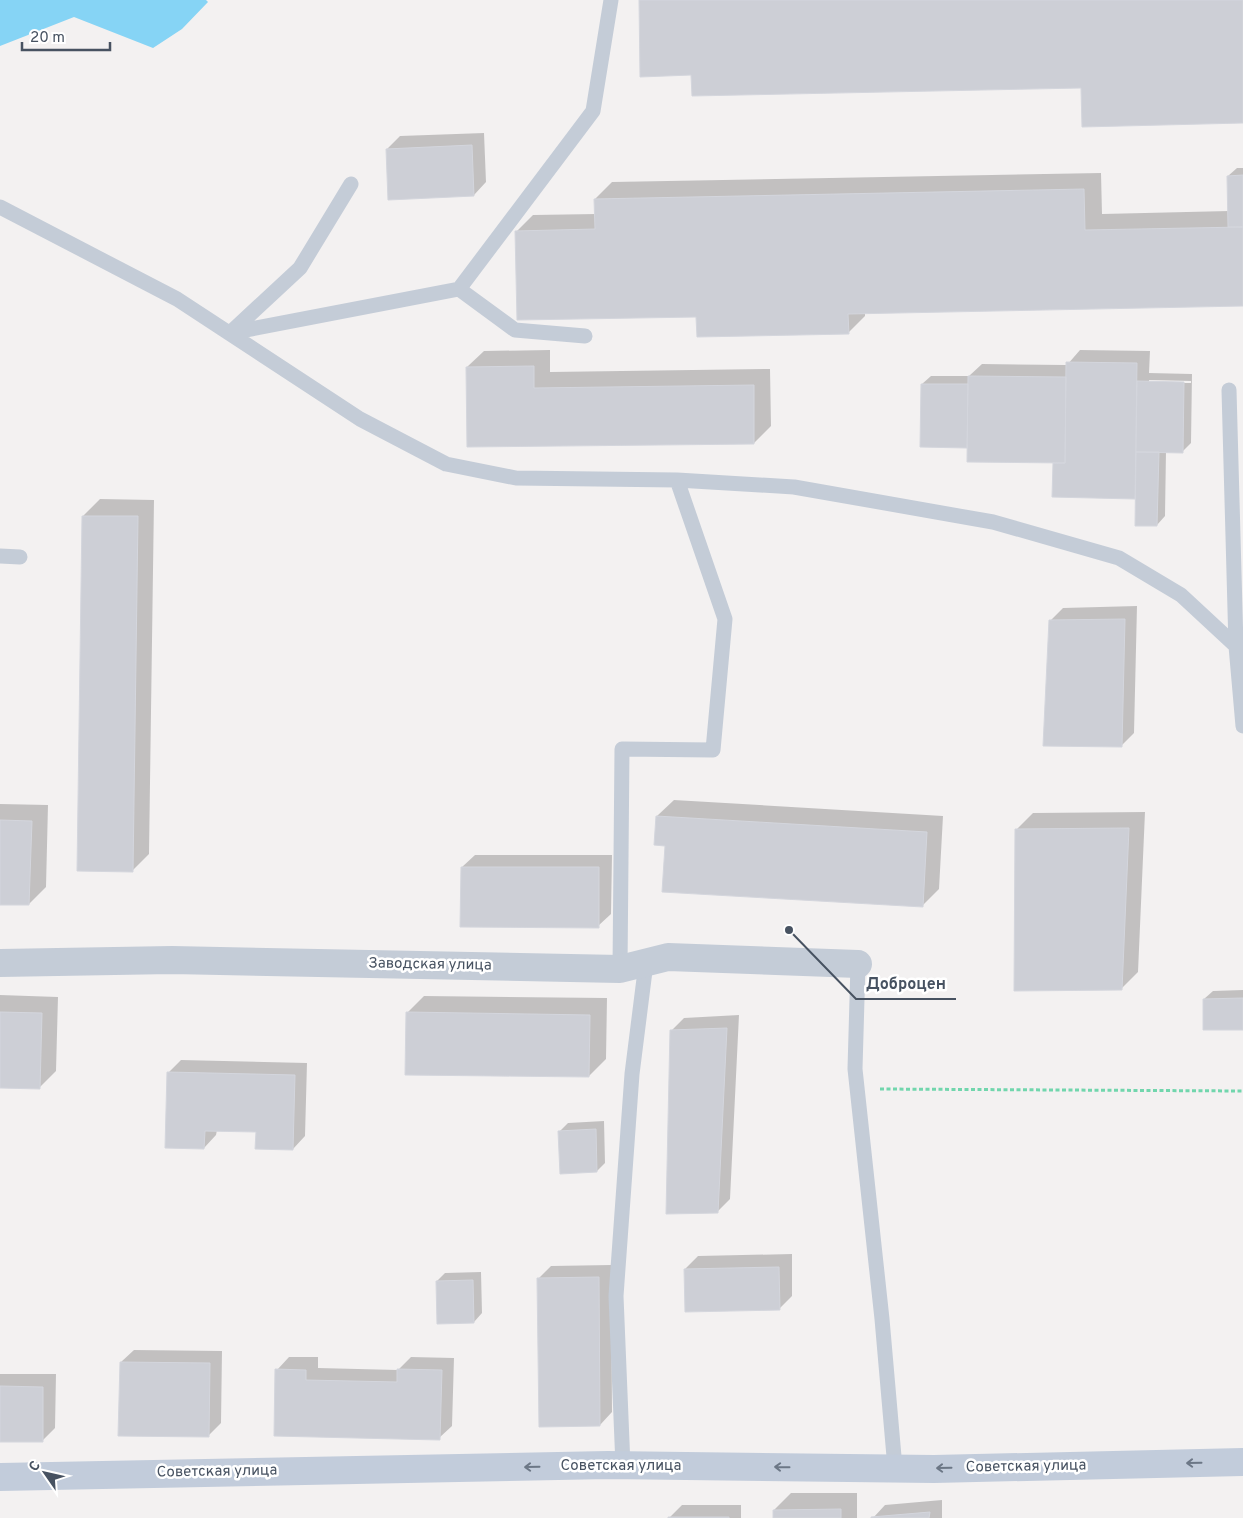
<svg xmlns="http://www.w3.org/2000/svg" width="1243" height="1518" viewBox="0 0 1243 1518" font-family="Overpass,sans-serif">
  <rect width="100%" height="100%" fill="#f3f1f1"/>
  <!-- water -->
  <path fill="#86d4f5" d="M0,0h206l2,2 -26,27 -29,19 -79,-31 -74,29z"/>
  <!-- shadow -->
  <path fill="#0003" fill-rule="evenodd" d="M484,133l2,49 -12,13 -87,-46 13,-13z
    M1237,168h6v137l-378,8v3l-17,17 -151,-18 -181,-83 17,-17 63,-1 -1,-15 17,-17 489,-9 1,41 127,-3 -1,-35z
    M550,350v22l220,-3 1,57 -17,17 -286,3 -1,-79 17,-16z
    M1080,350l70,1 -1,22 43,1 -1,69 -8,8h-17l-1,65 -8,9 -21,-30 -2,2 -81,-1 1,-34 -86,-17 -2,2 -44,-63 9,-8h38l13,-12 85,1zM1149,380l42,1v2h-42z
    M100,499l54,1 -5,354 -17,17 -49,-355z
    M1137,606l-3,127 -13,13 -71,-125 13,-13z
    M674,800l269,16 -4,73 -17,17 -265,-90z
    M0,804l48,1 -2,82 -17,17 -29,-1z
    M1145,812l-7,160 -16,16 -106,-158 17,-17z
    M475,855h137l-1,59 -13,12 -136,-59z
    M1243,990v39l-39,-30 9,-8z
    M0,995l58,2 -2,74 -17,17 -39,-1z
    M424,996l183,2 -1,61 -17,17 -182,-63z
    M739,1015l-9,184 -13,13 -46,-181 13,-13z
    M181,1060l126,3 -2,73 -12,13 -36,-18 -40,-1 -1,5 -12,13 -36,-75z
    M604,1121l1,42 -8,8 -37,-40 8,-8z
    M792,1254v42l-13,13 -94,-40 13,-13z
    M611,1265l1,147 -12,13 -61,-147 12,-12z
    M481,1272l1,41 -8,9 -37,-41 8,-8z
    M134,1350l88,1 -1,72 -13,13 -87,-74z
    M289,1357h29v11l80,2 13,-13 43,1 -2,68 -13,12 -162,-68z
    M0,1374h56l-1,54 -12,12h-43z
    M791,1493h66v25h-83v-8z
    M942,1500v18h-69l12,-13z
    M682,1505h59v13h-72z"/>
  <!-- building -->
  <path fill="#cdcfd6" stroke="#d4d6dd" d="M639,0h604v123l-161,4 -1,-39 -389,8 -1,-21 -51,2z
    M472,145l2,51 -86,4 -2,-51z
    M1243,175v52h-15l-1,-51z
    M1084,189l1,41 158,-3v79l-395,8 1,20 -152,3 -1,-20 -179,3 -2,-89 80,-2 -1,-30z
    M1066,362l71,1 -2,136 -83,-2 1,-34h12z
    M534,366v22l220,-3v59l-287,3 -1,-80z
    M968,376l98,1 -1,86 -98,-1z
    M1137,381l47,1 -1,71 -47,-1z
    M921,384h47l-1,64 -47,-1z
    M1136,452h23l-2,74h-22z
    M82,516h56l-5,356 -56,-1z
    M1125,619l-3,128 -79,-1 6,-126z
    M656,816l271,16 -4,75 -261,-15 3,-46 -11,-1z
    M0,820l32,1 -3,84h-29z
    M1129,828l-7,162 -108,1 1,-162z
    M461,867h138v61l-139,-1z
    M1243,998v32h-40v-31z
    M0,1012l42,1 -2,76 -40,-1z
    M406,1012l184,3 -1,62 -184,-2z
    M727,1028l-9,185 -52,1 4,-184z
    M167,1072l128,3 -2,75 -38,-1 1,-17 -51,-1 -1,18 -39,-1z
    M596,1129l1,43 -37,2 -2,-43z
    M779,1267l1,43 -95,2 -1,-43z
    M599,1277l1,149 -61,1 -2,-149z
    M473,1280l1,43 -37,1 -1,-43z
    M120,1362l90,1 -1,74 -91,-1z
    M275,1369l31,1v10l91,2v-13l45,1 -2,70 -166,-4z
    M0,1386l43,1v55h-43z
    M841,1509v9h-68v-8z
    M930,1512l-1,6h-58v-1z
    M668,1517h61v1h-61z"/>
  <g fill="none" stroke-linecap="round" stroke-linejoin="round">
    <!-- path -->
    <path stroke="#71d6ad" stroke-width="3" stroke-dasharray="4 2.5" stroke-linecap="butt" d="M880,1089l363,2"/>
    <!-- lane -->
    <path stroke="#c4ccd7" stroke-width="15" d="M0,207l177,92 183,120 86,45 70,14 161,2 48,139 -12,131 -91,-1 -2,220
      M459,289l134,-178 18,-111
      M230,333l229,-44 56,41 70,6
      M230,333l70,-65 51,-84
      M1229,390l7,256 7,80
      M677,480l117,7 199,35 126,36 62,37 55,51
      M0,556l20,1
      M858,964l-3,105 27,250 13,149
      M623,1466l-7,-170 16,-222 14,-111"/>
    <!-- street -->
    <path stroke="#c4ccd7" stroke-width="28" d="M0,963l172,-3 448,9 48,-12 190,7"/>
    <!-- secondary -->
    <path stroke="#c2ccdb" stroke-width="28" d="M0,1477l608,-12 326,4 309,-7"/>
  </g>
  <!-- one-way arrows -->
  <defs><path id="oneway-shaft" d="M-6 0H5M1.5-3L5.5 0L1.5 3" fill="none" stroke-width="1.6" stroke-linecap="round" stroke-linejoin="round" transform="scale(1.25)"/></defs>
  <g stroke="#6c7786">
    <use href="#oneway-shaft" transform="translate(1194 1463) rotate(179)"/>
    <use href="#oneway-shaft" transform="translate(532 1467) rotate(179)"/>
    <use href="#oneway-shaft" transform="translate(782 1467) rotate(-179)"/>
    <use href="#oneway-shaft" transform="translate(944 1468) rotate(179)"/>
  </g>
  <g text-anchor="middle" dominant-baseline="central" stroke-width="5" stroke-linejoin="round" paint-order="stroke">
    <!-- street labels -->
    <g font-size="15" fill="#475261" stroke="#fff">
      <text transform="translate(430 965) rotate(1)">Заводская улица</text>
      <text x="621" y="1466">Советская улица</text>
      <text transform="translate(1026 1467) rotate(-1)">Советская улица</text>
      <text transform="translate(217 1472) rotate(-1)">Советская улица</text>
    </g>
  </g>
  <!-- callouts -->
  <path fill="none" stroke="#475261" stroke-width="2" d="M789 930L856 999H956"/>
  <circle fill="#475261" stroke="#fff" stroke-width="2" cx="789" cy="930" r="5"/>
  <g font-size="16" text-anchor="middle" font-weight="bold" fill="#475261" stroke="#fff" stroke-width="5" stroke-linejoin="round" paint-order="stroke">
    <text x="906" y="989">Доброцен</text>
  </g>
  <!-- north arrow -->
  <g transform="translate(45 1473) rotate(304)" stroke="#ffffff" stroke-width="4" paint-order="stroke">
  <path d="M0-4L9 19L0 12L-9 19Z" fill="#475261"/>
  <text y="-8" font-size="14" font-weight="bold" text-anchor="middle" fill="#475261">С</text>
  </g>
  <!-- scale -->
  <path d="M22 42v8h88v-8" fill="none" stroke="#475261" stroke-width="2.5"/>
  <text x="30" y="42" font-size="15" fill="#475261" stroke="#ffffff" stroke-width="4" paint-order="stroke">20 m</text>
</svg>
